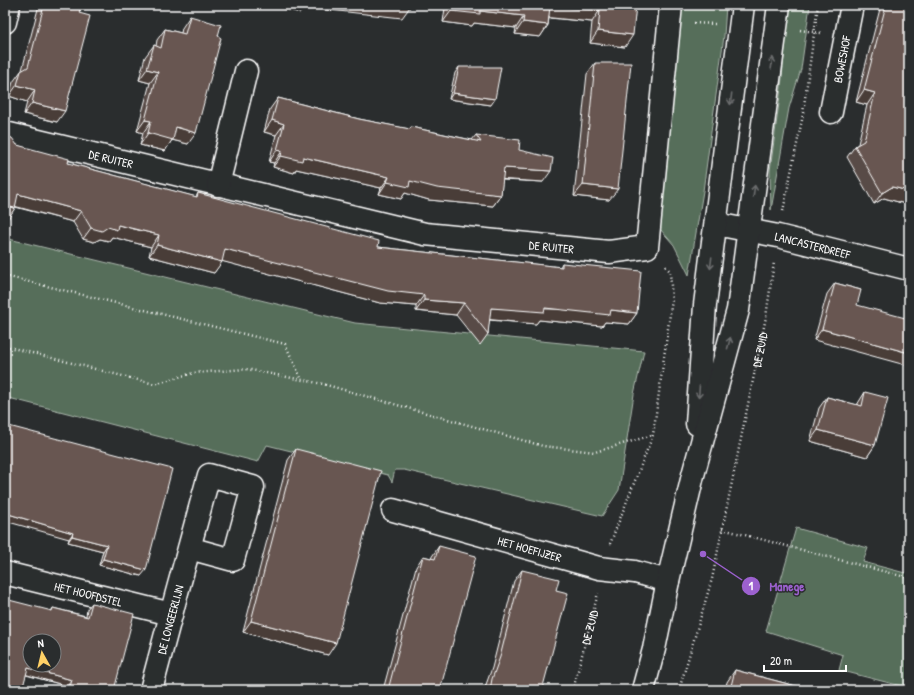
<svg xmlns="http://www.w3.org/2000/svg" width="914" height="695" viewBox="0 0 914 695" font-family="'Patrick Hand',sans-serif">
  <rect width="100%" height="100%" fill="#2a2d2e"/>
  <filter id="ink" filterUnits="userSpaceOnUse"><feTurbulence type="fractalNoise" baseFrequency=".025" numOctaves="2"/><feDisplacementMap in="SourceGraphic" scale="8" xChannelSelector="R" yChannelSelector="G"/><feConvolveMatrix kernelMatrix="1 2 1 2 8 2 1 2 1" color-interpolation-filters="sRGB"/></filter>
  <g filter="url(#ink)">
    <!-- green -->
    <path fill="#566e5a" stroke="#aab6ac" d="M680,5h46l-2,31 -21,155 -14,84 -15,-30 -14,-16v-49z
      M789,5h21l-9,64 -12,39 -18,102 -1,-39 11,-83z
      M5,238l350,85 289,28 -10,43 -15,96 -17,26 -198,-46h-9l-3,12 -4,-7 -121,-30 -9,17 -253,-65z
      M796,528l72,20 -5,14 46,12v114l-70,-18 4,-15 -77,-24z"/>
    <g fill="none" stroke-linecap="round" stroke-linejoin="round">
      <!-- minor casing -->
      <g stroke="#fff" stroke-width="25">
        <g id="minor">
          <path d="M5,22l4,-17"/>
          <path id="s3" d="M831,112l21,-107"/>
          <path id="s4" d="M5,133l420,101 184,18 38,-5 24,-242"/>
          <path d="M218,185l28,-114"/>
          <path id="s5" d="M716,224l62,12 131,33"/>
          <path d="M697,424l8,-119 38,-300"/>
          <path id="s6" d="M393,510l206,58 36,4 33,9"/>
          <path id="s7" d="M5,573l166,41"/>
          <path id="s8" d="M151,690c19,-72 38,-143 58,-215l44,12 -20,73 -44,-12"/>
          <path d="M643,690l11,-41 14,-68 25,-106 45,-165 41,-305"/>
        </g>
      </g>
      <!-- path -->
      <g stroke="#fff" stroke-width="2.5" stroke-dasharray="1 3" stroke-linecap="butt">
        <path d="M694,23l21,1"/>
        <path d="M800,30l21,3"/>
        <path d="M783,211l19,-91 16,-115"/>
        <path d="M5,276l280,68 17,36"/>
        <path d="M5,346l149,38 39,-11 53,-4 77,15 220,62 52,6 58,-17"/>
        <path d="M722,529l187,49"/>
        <path d="M610,544l43,-109 19,-135 -2,-29 -6,-6"/>
        <path id="s1" d="M573,690l25,-97"/>
        <path id="s2" d="M679,690l33,-111 54,-262 8,-55"/>
      </g>
      <!-- minor -->
      <use href="#minor" stroke="#2a2d2e" stroke-width="22"/>
    </g>
    <!-- wall -->
    <path fill="#594b46" stroke="#fff" d="M39,5h42l-24,117 -33,-8 3,-12 -18,-6 4,-14 8,-11 1,-1z
      M418,5h218l-11,42 -35,-4 2,-21 -43,-4 -1,7 -8,12 -25,-3 1,-6 -42,-5 -2,3 -29,-4 2,-14z
      M881,5h28v200l-25,-7 -10,6 -27,-47 8,-11 3,-2 9,-39 -11,-3z
      M190,16l-2,128 -16,-4 -7,11 -25,-6 3,-12 -6,-2 13,-48 -11,-3 6,-23 9,-12 2,1 1,-6 8,-11 16,4 1,-5z
      M595,63l14,137 -35,-4 13,-122z
      M459,67l32,38 -42,-6 6,-26z
      M278,98l81,21 50,10 2,-2 61,13 4,-5 43,15 24,32 -41,-2 -1,15 -8,11 -64,-6 -24,-7 -4,6 -22,-5 2,-6 -85,-19 -2,4 -21,-6 1,-4 -5,-1 7,-27 -12,-3 6,-23z
      M5,136l12,9 51,18 128,34 2,-4 180,54 182,20 2,-4 75,50 -8,11 -24,-2 -3,4 -63,-6 -3,4 -47,-4 -1,14 -8,11 -24,-30 -40,-4v-5l-36,-3 -158,-42 -8,12 -65,-17 2,-9 -39,-10 -3,4 -9,-2 -6,3 -11,-3 -10,-17 -58,-15v1l-8,12 -2,-1z
      M835,283l26,7 -47,50 13,-46z
      M865,392l10,53 -8,12 -57,-16 9,-33 8,-11 30,8z
      M5,425l136,151 -42,-11 4,-14 -35,-9 1,-3z
      M296,449l32,206 -85,-23 45,-172z
      M439,546l1,144h-57l33,-123 7,-11 8,2z
      M522,570l20,120h-58l8,-22 22,-87z
      M92,603l22,87h-48l1,-4 -41,-11 -21,15 48,-82 33,8 1,-7z
      M735,670l76,20h-86l2,-8z"/>
    <!-- shaded-wall -->
    <path fill="#493d39" stroke="#fff" d="M271,5h125l14,2 -8,11 -91,-10h-8l-3,5z
      M418,5h28l-1,3z
      M550,6l50,4 -8,12 -50,-5z
      M451,11h29l44,5 -8,12 -42,-5 -2,3 -29,-4z
      M523,22l25,3 -8,12 -25,-3z
      M598,31l35,4 -8,12 -35,-4z
      M147,69l11,3 -8,11 -11,-3z
      M17,85l18,5 -8,12 -18,-6z
      M864,90l11,3 -8,12 -11,-3z
      M453,93l42,6 -4,6 -42,-6z
      M32,103l33,8 -8,11 -33,-8z
      M145,120l6,1 -8,12 -6,-2z
      M272,120l12,4 -8,11 -12,-3z
      M176,127l20,6 -8,11 -16,-4 -7,11 -25,-6 8,-12z
      M277,150l5,1 -8,12 -5,-1z
      M281,156l22,1 86,20 -8,11 -85,-19 -2,4 -21,-6z
      M504,168l47,3 -8,11 -47,-3z
      M410,181l91,14 -8,11 -64,-6 -24,-7 -4,6 -22,-5 8,-12z
      M583,185l35,4 -9,11 -35,-4z
      M892,187l17,4v14l-25,-7 -10,6 8,-11z
      M18,194l63,17 -8,11 -63,-17z
      M5,206l10,2 -8,12 -2,-1z
      M118,225l41,10 -8,12 -39,-10 -3,4 -9,-2 -6,3 -11,-3 8,-11 17,-1z
      M157,245l65,17 -8,11 -65,-17z
      M225,249l199,46 -8,11 -36,-3 -163,-43z
      M424,300l40,3 -8,12 -40,-4z
      M491,308l120,2 26,3 -8,11 -24,-2 -3,4 -63,-6 -3,4 -53,-5z
      M822,329l87,24v13l-95,-26z
      M818,430l57,15 -8,12 -57,-16z
      M5,513l68,20 -4,6 -64,-18z
      M72,536l35,9 -4,6 -35,-9z
      M103,559l43,11 -5,6 -42,-11z
      M251,621l85,22 -8,12 -85,-23z
      M28,668l44,12 -5,6 -43,-12z
      M5,688l8,2h-8z"/>
    <!-- building -->
    <path fill="#685751" stroke="#fff" fill-rule="evenodd" d="M44,5h37l-2,8 11,3 -25,95 -33,-8 3,-13 -18,-5 4,-14 7,-4z
      M396,5h15l-1,2z
      M452,5h184l-3,30 -35,-4 2,-21 -50,-4 -2,19 -25,-3 1,-6 -44,-5v3l-29,-3z
      M886,5h23v186l-17,-4 -10,6 -27,-47 9,-5 11,-48 -11,-3z
      M190,16l31,9 -3,11 3,2 -25,95 -20,-6 -3,13 -25,-7 3,-12 -6,-1 13,-48 -11,-3 7,-24 7,3 4,-19 20,5z
      M595,63h36l-13,126 -35,-4z
      M459,67h42l-6,32 -42,-6z
      M278,98l81,21 51,10 1,-2 70,15 -5,-7 44,5 -1,10 34,8 -2,13 -47,-3 -3,27 -64,-7 -27,-7 -1,6 -22,-5 2,-5 -86,-20 -1,4 -21,-5 1,-5 -5,-1 7,-26 -12,-4z
      M5,136l7,2 5,7 52,14 -1,4 129,34 1,-4 181,48 -1,6 184,20v-4l79,8 -4,42 -26,-3 -1,5 -65,-7 -1,4 -53,-4 -3,26 -24,-31 -40,-3v-5l-36,-4 -163,-42 -3,13 -65,-17 2,-10 -41,-10 -1,5 -9,-3 -6,4 -11,-3 -10,-17 -63,-17 -3,14 -10,-2z
      M835,283l26,7 -4,15 52,14v34l-87,-24z
      M865,392l23,6 -13,47 -57,-15 9,-33 35,9z
      M5,425l167,44 -26,101 -43,-11 4,-14 -35,-9 1,-3 -68,-20z
      M296,449l85,22 -45,172 -85,-22z
      M439,546l37,10 -36,134h-52l35,-134 12,3z
      M522,570l37,9 -3,11 12,3 -26,97h-52l2,-11 8,-22z
      M5,599l47,12 1,-3 35,9 4,-14 42,11 -20,76h-45l3,-10 -44,-12 -6,22h-9l-8,-2zM30,641h24v24h-24z
      M735,670l76,20h-81z"/>
    <!-- one-way arrows -->
    <defs><path id="oneway-shaft" d="M-6 0H5M1.5-3L5.5 0L1.5 3" fill="none" stroke-width="1.6" stroke-linecap="round" stroke-linejoin="round"/></defs>
    <g stroke="#6a6c6d">
      <use href="#oneway-shaft" transform="translate(772 63) rotate(-82)"/>
      <use href="#oneway-shaft" transform="translate(731 99) rotate(97)"/>
      <use href="#oneway-shaft" transform="translate(754 191) rotate(-82)"/>
      <use href="#oneway-shaft" transform="translate(711 263) rotate(97)"/>
      <use href="#oneway-shaft" transform="translate(729 343) rotate(-75)"/>
      <use href="#oneway-shaft" transform="translate(699 392) rotate(94)"/>
    </g>
  </g>
  <g text-anchor="middle" dominant-baseline="central" stroke-width="3" stroke-linejoin="round" paint-order="stroke">
    <!-- street labels -->
    <g font-size="12" fill="#fff" stroke="#2a2d2e">
      <text stroke="none"><textPath href="#s3" startOffset="54">BOWESHOF</textPath></text>
      <text stroke="none"><textPath href="#s4" startOffset="109">DE RUITER</textPath></text>
      <text stroke="none"><textPath href="#s5" startOffset="99">LANCASTERDREEF</textPath></text>
      <text stroke="none"><textPath href="#s4" startOffset="559">DE RUITER</textPath></text>
      <text stroke="none"><textPath href="#s2" startOffset="350">DE ZUID</textPath></text>
      <text stroke="none"><textPath href="#s6" startOffset="142">HET HOEFIJZER</textPath></text>
      <text stroke="none"><textPath href="#s7" startOffset="86">HET HOOFDSTEL</textPath></text>
      <text stroke="none"><textPath href="#s8" startOffset="73">DE LONGEERLIJN</textPath></text>
      <text stroke="none"><textPath href="#s1" startOffset="65">DE ZUID</textPath></text>
    </g>
  </g>
  <!-- callouts -->
  <path fill="none" stroke="#9c61cf" stroke-width="1.5" d="M703 554L751 586"/>
  <g fill="#9c61cf" stroke="#2a2d2e" stroke-width="1.5">
    <circle cx="703" cy="554" r="4"/>
    <circle cx="751" cy="586" r="10"/>
  </g>
  <g font-size="12" text-anchor="middle" font-weight="bold" fill="#fff">
    <text x="751" y="590">1</text>
  </g>
  <g font-size="13" text-anchor="middle" font-weight="bold" fill="#9c61cf" stroke="#2a2d2e" stroke-width="3" stroke-linejoin="round" paint-order="stroke">
    <text x="787" y="591">Manege</text>
  </g>
  <!-- margin -->
  <rect width="914" height="695" fill="none" stroke="#2a2d2e" stroke-width="20"/>
  <rect x="10" y="10" width="894" height="675" fill="none" stroke="#fff" stroke-width="1.5" filter="url(#ink)"/>
  <!-- north arrow -->
  <g transform="translate(42 653) rotate(352)"><circle r="19" fill="#2a2d2e" stroke="#7f8182"/>
  <path d="M0-3L7 15L0 10L-7 15Z" fill="#ffd166"/>
  <text y="-6" font-size="11" font-weight="bold" text-anchor="middle" fill="#ffffff">N</text>
  </g>
  <!-- scale -->
  <path d="M764 665v6h82v-6" fill="none" stroke="#ffffff" stroke-width="2"/>
  <text x="770" y="665" font-size="12" fill="#ffffff" stroke="#2a2d2e" stroke-width="3" paint-order="stroke">20 m</text>
</svg>
